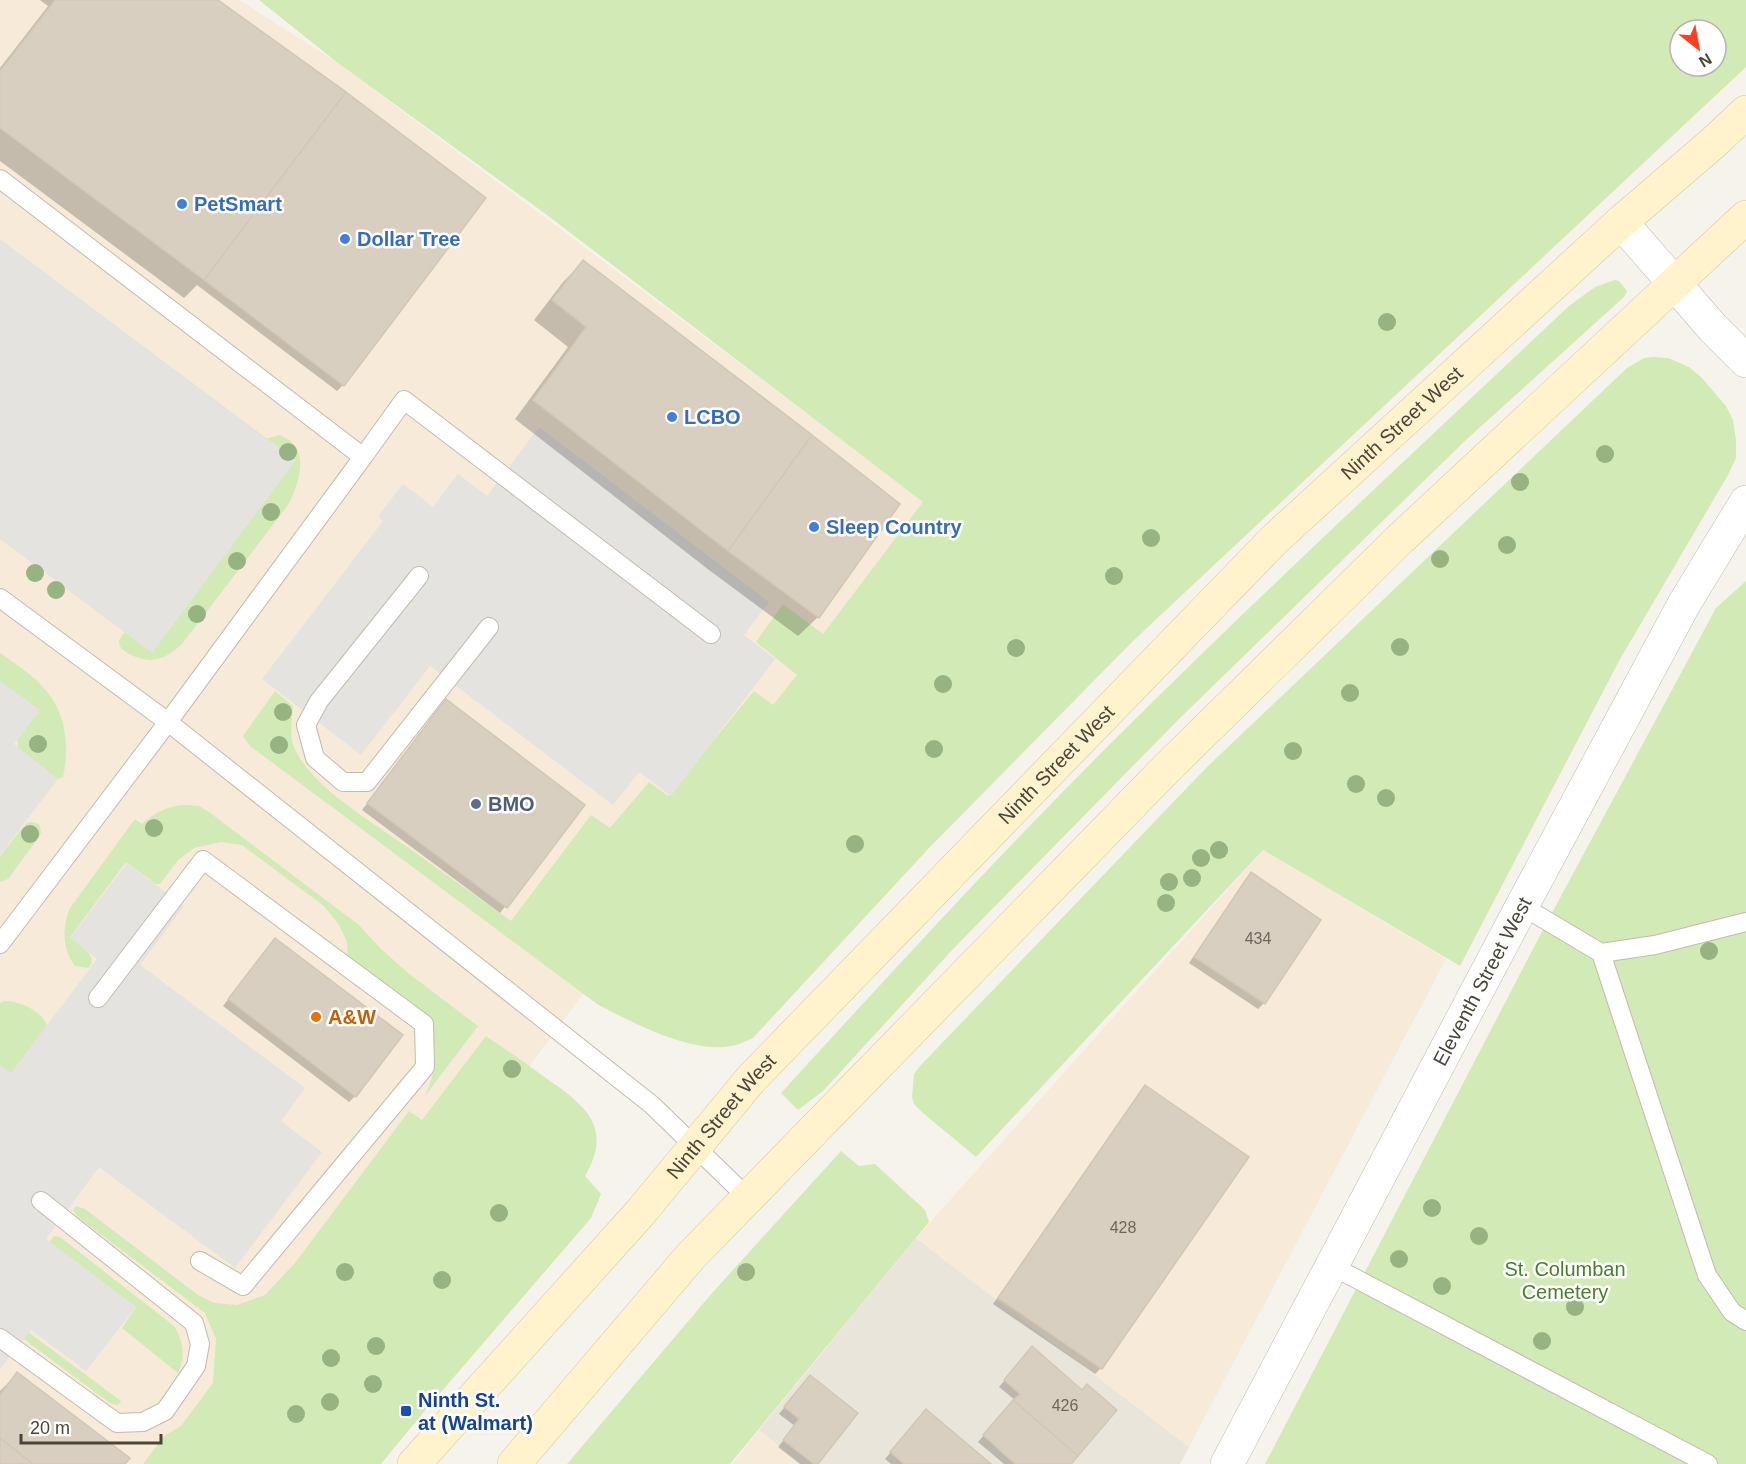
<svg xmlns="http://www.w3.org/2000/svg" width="1746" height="1464" viewBox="0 0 1746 1464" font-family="Arial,sans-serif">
  <rect width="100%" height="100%" fill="#f6f3ec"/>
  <!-- residential -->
  <path fill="#eae5da" d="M916,1238l273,209 -9,17h-379l-42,-34z"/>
  <!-- commercial -->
  <path fill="#f7ead8" d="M0,0h239l99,63 602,450 -706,951h-234z
    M1263,850l183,109 -257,488 -273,-209z
    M759,1430l42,34h-69z"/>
  <!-- green -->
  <path fill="#d2eab5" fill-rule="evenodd" d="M259,0h1487v67l-613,574 -204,207 -176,190c-7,3 -14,7 -22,8 -39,8 -100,-24 -134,-42l-347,-258 -7,-10 32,-45 18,15c-1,12 -4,29 1,41 15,38 79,76 112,99 35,25 70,50 105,75l80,-106 19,13 39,-46 19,14 86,-105 19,14 24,-30 -41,-33 27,-38 40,30 100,-132 -376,-287 -209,-152zM1680,30h36v36h-36z
    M1615,280l4,1 8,10 -3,6 -157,142 -289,281 -223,227 -132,144 -25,19 -17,-17c108,-118 217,-237 330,-350 150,-149 304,-292 458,-437l26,-19z
    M1653,357l15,1 21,9 12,10 25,29 7,14 3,20v18l-8,17 -109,186 -159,305 -197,-116 -287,307 -53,-44 -9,-9 -2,-6 2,-24 6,-8 287,-299 420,-399 17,-10z
    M280,435c5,3 13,7 16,12 10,16 0,43 -8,58l-106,139c-17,16 -31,21 -53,10 -6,-4 -11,-7 -10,-14l146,-201z
    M1746,581v883h-481l281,-540 170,-316z
    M0,653c14,10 29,19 41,32 25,25 29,59 22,92l-5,2 -40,-31 -1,-10 22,-28 -39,-29z
    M185,805l14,1 10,6 150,113 21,23 28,25 70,53 -53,70c11,-27 14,-39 5,-67l-82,-71 -1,-16 -8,-17 -15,-19 -82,-61 -21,-3 -27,6 -16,12 -18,24h-4l-30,-22 -56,75c9,8 30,20 18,31l-13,-2c-13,-17 -13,-39 -5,-58l65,-89 7,5c14,-12 25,-18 43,-19z
    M31,822l8,2 2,8 -2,5 -31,42 -8,3v-26l23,-29 4,-4z
    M5,1001c16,0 39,11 43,27l-35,45 -4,1 -9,-7v-64z
    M486,1036c19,13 38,26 57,40 39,27 72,49 42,100l16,18 -10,24 -174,202 -36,44h-238l21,-28 17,-10 32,-43 3,-44 -11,-26 -127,-96 -5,-7 3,-4 9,3 113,86 16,8 23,2 28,-10 30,-32 114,-152 13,9z
    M841,1151l18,15 16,-2 50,46 4,12 -199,242h-163l146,-172z
    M54,1236l6,1 114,89c9,14 12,31 4,47l-56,-45 14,-21 -77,-58 -27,15z
    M0,1311l121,90 -3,4 -6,-1 -16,-11 -96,-72z"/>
  <!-- parking -->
  <path fill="#e5e3e0" d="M0,239l296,221 -144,193 -152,-114z
    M539,427l230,175 -25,33 31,24 -104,137 -32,-24 -26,33 -183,-139 -69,89 -99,-76 121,-158 -5,-5 25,-32 30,23 25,-33 29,22z
    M0,681l40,29 -26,34 44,35 -58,76z
    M127,863l57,43 -44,59 165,123 -24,33 41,31 -87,116 -136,-101 -53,72 90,68 -50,64 -55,-41 -31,39v-304l11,8 86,-114 -27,-21z"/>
  <!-- shadow -->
  <path fill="#0003" d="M40,0h176l127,385 -6,6 -140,-106 -13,13 -184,-137v-93l48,-62z
    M583,262l315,242 -80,113 -20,19 -89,-66 -194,-151 53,-72 -34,-27 30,-39z
    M440,708l143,98 -83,107 -138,-103z
    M1251,874l68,46 -55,83 -6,6 -69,-46 56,-83z
    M269,946l86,150 -6,6 -126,-96z
    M1145,1086l102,71 -146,211 -6,6 -102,-70 146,-211z
    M1026,1355l42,109h-64l-26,-22 37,-42 -16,-13z
    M17,1374l106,90h-123v-73z
    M804,1383l12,81h-16l-22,-17 17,-21 -16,-12z
    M920,1417l69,47h-98l-6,-5z"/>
  <!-- building -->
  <path fill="#d8cfc1" stroke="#d3c7b4" stroke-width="1.5" d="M55,0h163l128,92 -142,188 -204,-152v-57z
    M346,92l140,106 -142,188 -140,-106z
    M583,260l229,175 -84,116 -195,-151 53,-73 -34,-27z
    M812,435l88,69 -81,114 -91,-67z
    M446,699l139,106 -78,103 -140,-105z
    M1251,872l70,48 -56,84 -71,-47z
    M275,938l128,97 -47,62 -128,-98z
    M1145,1085l104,72 -147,212 -104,-71z
    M1032,1346l50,44 5,-6 30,26 -39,46 -65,-56 7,-6 -16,-14z
    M17,1372l113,86 -5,6h-92l-33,-26v-43z
    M810,1375l48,38 -40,51h-4l-31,-24 16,-21 -15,-12z
    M1013,1400l65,56 -7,8h-56l-32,-29z
    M926,1409l65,55h-87l-14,-12z
    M0,1438l33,26h-33z"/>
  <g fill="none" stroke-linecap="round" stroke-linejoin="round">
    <!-- lane casing -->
    <g stroke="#c2bbae" stroke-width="20">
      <path id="lane" d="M0,179l363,278 -195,265 -168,222
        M363,457l41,-57 307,234
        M419,576l-100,125 -13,24 9,33 28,24h24l122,-155
        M0,598l168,124 484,383 96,93
        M1522,906l79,47 54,-8 91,-23
        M1601,953l106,322 25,37 14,9
        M98,998l105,-138 221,164 1,43 -182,219 -43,-25
        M1332,1266l376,198
        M0,1338l117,85 26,-1 22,-11 31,-45 4,-22 -6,-21 -153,-122"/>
    </g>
    <!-- street casing -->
    <g stroke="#c2bbae" stroke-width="34">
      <g id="street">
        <path d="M1621,222l92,106 33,33"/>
        <path id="s1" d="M1227,1464l295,-558 162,-302 62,-102"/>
      </g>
    </g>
    <!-- secondary casing -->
    <g stroke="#d6c79b" stroke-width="34">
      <g id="secondary">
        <path id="s2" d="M414,1464l226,-251 111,-134 523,-539 347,-318 92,-79 33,-31"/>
        <path d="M514,1464l176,-207 477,-489 233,-229 346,-322"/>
      </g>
    </g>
    <!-- lane -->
    <use href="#lane" stroke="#fff" stroke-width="18"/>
    <!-- street -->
    <use href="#street" stroke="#fff" stroke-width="33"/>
    <!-- secondary -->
    <use href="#secondary" stroke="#fff3cd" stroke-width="33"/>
  </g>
  <!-- trees -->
  <g fill="#97b381">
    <circle cx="1387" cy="322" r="9"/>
    <circle cx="288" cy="452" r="9"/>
    <circle cx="1605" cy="454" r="9"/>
    <circle cx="1520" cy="482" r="9"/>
    <circle cx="271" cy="512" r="9"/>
    <circle cx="1151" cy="538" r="9"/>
    <circle cx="1507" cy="545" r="9"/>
    <circle cx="1440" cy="559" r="9"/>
    <circle cx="237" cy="561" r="9"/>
    <circle cx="35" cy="573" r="9"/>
    <circle cx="1114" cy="576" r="9"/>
    <circle cx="56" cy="590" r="9"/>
    <circle cx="197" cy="614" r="9"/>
    <circle cx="1400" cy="647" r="9"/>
    <circle cx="1016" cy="648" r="9"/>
    <circle cx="943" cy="684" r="9"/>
    <circle cx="1350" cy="693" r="9"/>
    <circle cx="283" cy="712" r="9"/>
    <circle cx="38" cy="744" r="9"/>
    <circle cx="279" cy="745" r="9"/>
    <circle cx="934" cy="749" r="9"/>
    <circle cx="1293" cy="751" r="9"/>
    <circle cx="1356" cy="784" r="9"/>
    <circle cx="1386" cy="798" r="9"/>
    <circle cx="154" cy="828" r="9"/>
    <circle cx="30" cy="834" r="9"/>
    <circle cx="855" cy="844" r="9"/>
    <circle cx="1219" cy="850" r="9"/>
    <circle cx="1201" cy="858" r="9"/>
    <circle cx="1192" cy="878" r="9"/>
    <circle cx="1169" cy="882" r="9"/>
    <circle cx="1166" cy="903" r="9"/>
    <circle cx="1709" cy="951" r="9"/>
    <circle cx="512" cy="1069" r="9"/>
    <circle cx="1432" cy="1208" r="9"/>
    <circle cx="499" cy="1213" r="9"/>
    <circle cx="1479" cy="1236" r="9"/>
    <circle cx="1399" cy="1259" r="9"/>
    <circle cx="345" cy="1272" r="9"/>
    <circle cx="746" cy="1272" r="9"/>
    <circle cx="442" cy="1280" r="9"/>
    <circle cx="1442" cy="1286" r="9"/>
    <circle cx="1575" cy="1307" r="9"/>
    <circle cx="1542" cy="1341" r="9"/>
    <circle cx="376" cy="1346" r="9"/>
    <circle cx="331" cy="1358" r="9"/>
    <circle cx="373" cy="1384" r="9"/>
    <circle cx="330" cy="1402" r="9"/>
    <circle cx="296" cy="1414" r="9"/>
  </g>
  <!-- markers -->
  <g fill="#3f7fe0" stroke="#fff" stroke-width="2">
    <circle cx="182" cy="204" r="6"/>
    <circle cx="345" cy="239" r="6"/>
    <circle cx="672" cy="417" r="6"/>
    <circle cx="814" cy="527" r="6"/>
  </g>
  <circle fill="#5c6f8a" stroke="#fff" stroke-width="2" cx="476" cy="804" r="6"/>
  <circle fill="#e8710a" stroke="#fff" stroke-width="2" cx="316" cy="1017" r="6"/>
  <rect fill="#1a4fb4" stroke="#fff" stroke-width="2" x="400" y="1405" width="12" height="12" rx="3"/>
  <g text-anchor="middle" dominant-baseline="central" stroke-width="5" stroke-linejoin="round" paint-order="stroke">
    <!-- number labels -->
    <g font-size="16" fill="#6e675b">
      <text x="1258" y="938">434</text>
      <text x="1123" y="1227">428</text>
      <text x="1065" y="1405">426</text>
    </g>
    <!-- shop labels -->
    <g font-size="20" font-weight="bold" fill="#366cbe" stroke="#fff" text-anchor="start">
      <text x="194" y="204">PetSmart</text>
      <text x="357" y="239">Dollar Tree</text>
      <text x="684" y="417">LCBO</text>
      <text x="826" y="527">Sleep Country</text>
    </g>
    <!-- street labels -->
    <g font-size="20" fill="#4b4439" stroke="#fff">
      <text stroke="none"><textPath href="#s2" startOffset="1436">Ninth Street West</textPath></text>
      <text stroke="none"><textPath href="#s2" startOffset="950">Ninth Street West</textPath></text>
      <text stroke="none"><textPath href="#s1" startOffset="546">Eleventh Street West</textPath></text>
      <text stroke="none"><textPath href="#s2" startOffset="464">Ninth Street West</textPath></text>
    </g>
    <!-- service labels -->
    <g font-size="20" font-weight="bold" fill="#4e5e75" stroke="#fff" text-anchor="start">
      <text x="488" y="804">BMO</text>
    </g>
    <!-- food labels -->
    <g font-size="20" font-weight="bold" fill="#c56008" stroke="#fff" text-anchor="start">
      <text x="328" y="1017">A&amp;W</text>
    </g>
    <!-- park labels -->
    <g font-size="20" fill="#4a7f2a" stroke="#fff">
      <text x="1565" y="1269">St. Columban<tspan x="1565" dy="23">Cemetery</tspan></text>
    </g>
    <!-- transit labels -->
    <g font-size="20" font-weight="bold" fill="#164399" stroke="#fff" text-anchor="start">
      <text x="418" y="1400">Ninth St.<tspan x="418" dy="23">at (Walmart)</tspan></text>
    </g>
  </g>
  <!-- north arrow -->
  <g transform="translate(1698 48) rotate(149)"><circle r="28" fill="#ffffff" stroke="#b7b4b0" stroke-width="1.5"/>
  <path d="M0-4.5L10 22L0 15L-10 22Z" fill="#fc3f1d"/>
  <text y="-9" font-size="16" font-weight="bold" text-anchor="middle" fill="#4b4439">N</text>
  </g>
  <!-- scale -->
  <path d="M21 1434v9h140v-9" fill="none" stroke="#4b4439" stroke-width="3"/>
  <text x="30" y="1434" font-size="18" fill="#4b4439" stroke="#ffffff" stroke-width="4.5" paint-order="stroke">20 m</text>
</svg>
